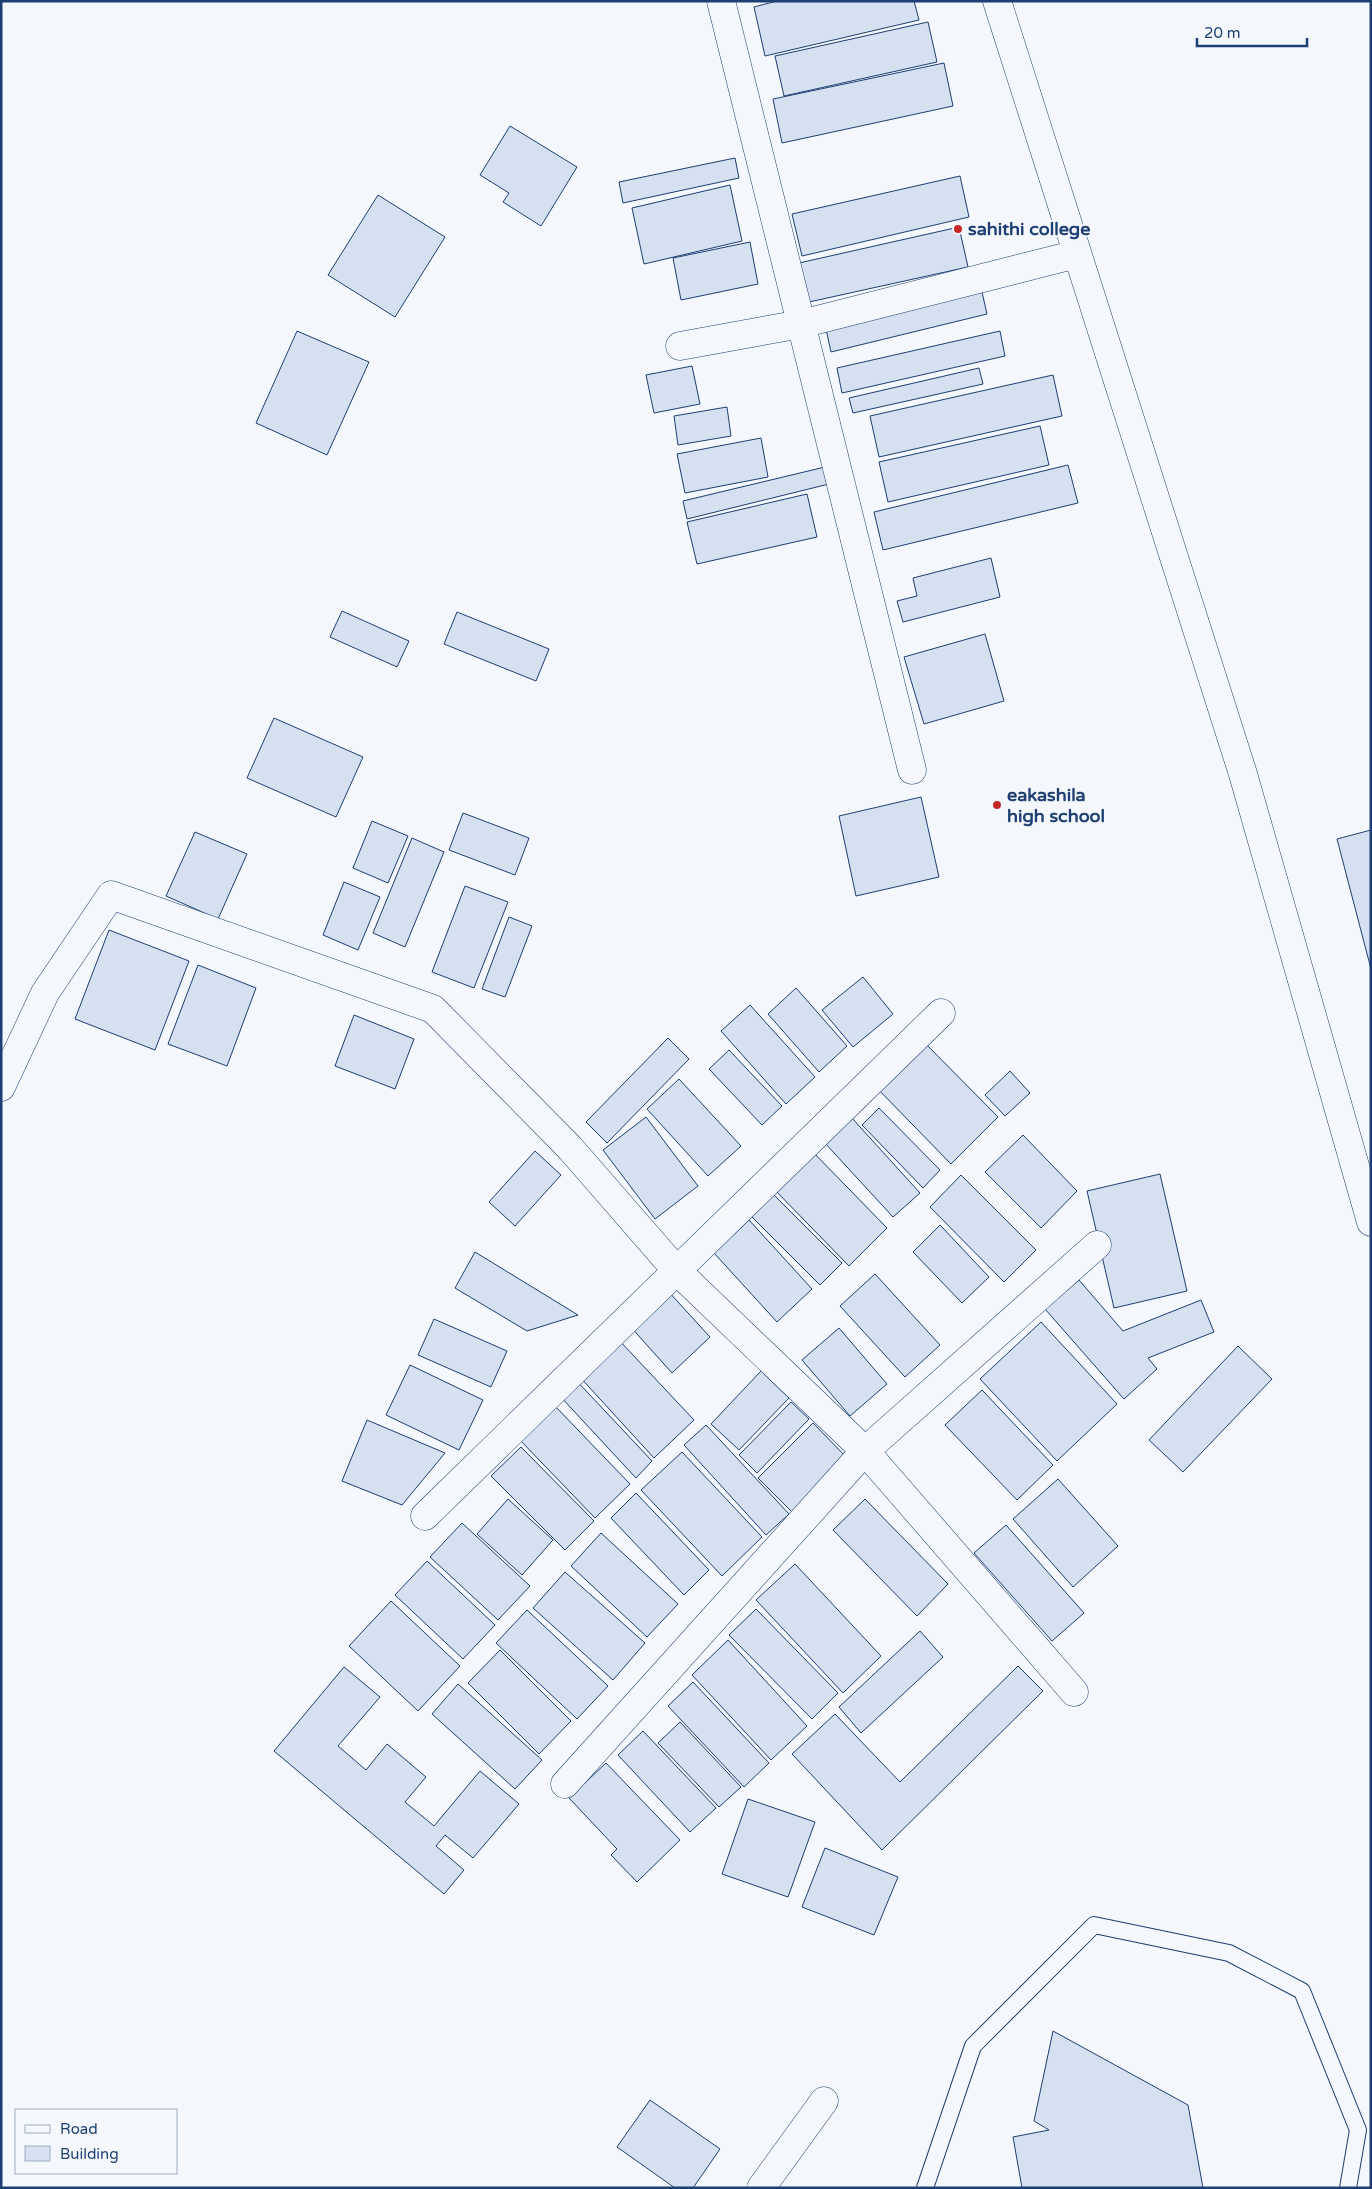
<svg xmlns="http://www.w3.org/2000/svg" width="1372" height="2189" viewBox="0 0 1372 2189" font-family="'Varela Round',sans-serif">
  <rect width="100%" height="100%" fill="#f4f7fb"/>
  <!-- building -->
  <path fill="#d5e0f0" stroke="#1d3f73" d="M777,1h137l5,19 -154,36 -11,-49z
    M928,22l9,40 -153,34 -9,-40z
    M944,63l9,43 -171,37 -9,-44z
    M510,126l67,41 -36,59 -38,-24 6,-9 -29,-18z
    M735,158l4,20 -116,25 -4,-21z
    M960,176l9,41 -167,39 -10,-42z
    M730,185l12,56 -98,23 -12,-56z
    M378,195l67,42 -50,80 -67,-42z
    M959,227l9,40 -159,35 -10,-39z
    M750,242l8,42 -77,16 -8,-42z
    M982,292l5,22 -156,38 -5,-23z
    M297,331l72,31 -42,93 -71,-32z
    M1000,331l5,25 -163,37 -5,-25z
    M692,366l8,38 -46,9 -8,-38z
    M979,368l4,16 -130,29 -4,-15z
    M1053,375l9,41 -183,41 -9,-41z
    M727,407l4,29 -53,9 -4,-29z
    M1040,426l9,39 -161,37 -9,-40z
    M761,438l7,39 -83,16 -8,-39z
    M1068,465l10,38 -195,47 -9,-38z
    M825,467l4,17 -142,35 -4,-18z
    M807,494l10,43 -120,27 -10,-42z
    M991,558l9,39 -97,25 -6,-21 20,-5 -4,-18z
    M342,611l67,30 -12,26 -67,-30z
    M457,612l92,37 -13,32 -92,-37z
    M985,634l19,67 -80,23 -20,-67z
    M274,718l89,39 -27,60 -89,-39z
    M921,797l18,80 -83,19 -17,-80z
    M463,813l66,25 -14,37 -66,-25z
    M372,821l36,15 -20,47 -35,-15z
    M1371,830v139l-34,-130z
    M195,832l52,22 -29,65 -52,-23z
    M412,838l32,14 -39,95 -32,-14z
    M344,882l36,15 -22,53 -35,-15z
    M465,886l43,16 -34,86 -42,-16z
    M509,917l23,9 -27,71 -23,-8z
    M109,930l80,31 -34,89 -80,-31z
    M198,965l58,23 -29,78 -59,-22z
    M863,977l30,37 -40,33 -31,-37z
    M796,988l51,58 -28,26 -51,-58z
    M750,1005l65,72 -29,27 -65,-73z
    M354,1015l60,24 -19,50 -60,-23z
    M668,1038l21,21 -82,84 -21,-21z
    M920,1038l78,79 -47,47 -77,-79z
    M729,1050l53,56 -20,19 -53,-56z
    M1010,1071l20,22 -25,23 -20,-21z
    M679,1079l62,67 -33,30 -61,-67z
    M879,1108l61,62 -17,18 -61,-63z
    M646,1117l52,69 -43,33 -52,-69z
    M851,1117l69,76 -27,24 -69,-75z
    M1023,1135l54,56 -36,37 -56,-56z
    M808,1147l79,81 -38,38 -79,-81z
    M535,1151l26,24 -46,51 -26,-24z
    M1160,1174l27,117 -73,17 -27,-117z
    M961,1175l75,75 -32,32 -74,-75z
    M770,1191l72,72 -22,22 -72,-72z
    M749,1220l63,69 -35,33 -63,-69z
    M940,1225l49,52 -27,26 -49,-51z
    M475,1252l103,63 -51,16 -72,-43z
    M875,1274l65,71 -35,32 -65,-71z
    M1079,1280l44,51 78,-31 13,32 -66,26 9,11 -33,30 -79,-90z
    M667,1290l43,47 -38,36 -43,-48z
    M434,1319l73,32 -16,36 -73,-32z
    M1041,1322l76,82 -60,57 -77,-82z
    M839,1328l48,56 -37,32 -48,-56z
    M617,1338l77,82 -40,38 -76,-83z
    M1238,1346l34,33 -89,93 -34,-32z
    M410,1365l73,35 -24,50 -73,-35z
    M761,1371l28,27 -50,52 -28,-26z
    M574,1378l78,83 -16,17 -78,-84z
    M982,1390l71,75 -36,35 -72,-75z
    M791,1402l18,17 -52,54 -18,-18z
    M553,1404l77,80 -35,34 -77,-80z
    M367,1420l78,33 -43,52 -60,-24z
    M813,1423l38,39 -55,54 -38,-38z
    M706,1425l83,89 -23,21 -82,-90z
    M521,1447l73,74 -29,29 -74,-74z
    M682,1452l80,85 -40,39 -81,-86z
    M1058,1479l60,67 -45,41 -60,-68z
    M636,1493l73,77 -25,25 -73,-77z
    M508,1499l45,41 -31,35 -45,-41z
    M865,1499l83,85 -31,32 -84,-86z
    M462,1523l68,63 -32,34 -68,-63z
    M1006,1525l78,88 -32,28 -78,-88z
    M601,1533l77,71 -31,33 -76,-71z
    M427,1561l68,64 -32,34 -68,-64z
    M795,1564l86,92 -38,37 -87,-93z
    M565,1572l80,71 -32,37 -80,-72z
    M391,1601l69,65 -42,45 -69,-65z
    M756,1609l82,84 -26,26 -83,-84z
    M527,1610l81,76 -31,33 -81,-76z
    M920,1631l23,26 -82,76 -22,-26z
    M728,1640l79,86 -36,34 -79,-85z
    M500,1650l71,71 -32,33 -71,-71z
    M1018,1666l25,25 -161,159 -90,-96 43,-40 65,68z
    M344,1667l36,30 -42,49 28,24 21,-26 39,33 -21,25 29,24 46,-55 39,33 -46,54 -28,-23 -9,11 28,24 -20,24 -170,-143z
    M693,1682l76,81 -25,24 -76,-81z
    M458,1684l84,76 -27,29 -83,-75z
    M680,1722l61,65 -22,20 -61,-64z
    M643,1731l73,77 -26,24 -72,-77z
    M606,1763l74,77 -43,42 -26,-27 6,-6 -48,-51z
    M748,1799l67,23 -27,75 -66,-23z
    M825,1848l73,29 -24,58 -72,-28z
    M1053,2031l135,74 15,83h-181l-9,-51 36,-7 -15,-9z
    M650,2100l70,49 -27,39h-18l-58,-41z"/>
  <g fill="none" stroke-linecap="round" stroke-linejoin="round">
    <!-- lane casing -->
    <g stroke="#1d3f73" stroke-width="18">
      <path id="lane" d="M925,2188l48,-142 121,-121 135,28 73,38 56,139 -10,58"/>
    </g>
    <!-- street casing -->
    <g stroke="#1d3f73" stroke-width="29">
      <path id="street" d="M721,1l191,769
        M680,346l121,-22 276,-70
        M1,1087l44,-94 66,-98 322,114 137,139 107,123 188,180 209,241
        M425,1516l516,-503
        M565,1784l300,-333 232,-206
        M761,2188l63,-87"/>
    </g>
    <!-- primary casing -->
    <g stroke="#1d3f73" stroke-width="29">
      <path id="primary" d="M997,1l246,773 128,448"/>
    </g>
    <!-- lane -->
    <use href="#lane" stroke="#f4f7fb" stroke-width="16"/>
    <!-- street -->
    <use href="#street" stroke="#f4f7fb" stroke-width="28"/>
    <!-- primary -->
    <use href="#primary" stroke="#f4f7fb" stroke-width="28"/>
  </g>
  <!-- markers -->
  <g fill="#c62828" stroke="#f4f7fb" stroke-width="2">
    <circle cx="958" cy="229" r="5"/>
    <circle cx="997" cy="805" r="5"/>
  </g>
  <g text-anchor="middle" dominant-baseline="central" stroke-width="4" stroke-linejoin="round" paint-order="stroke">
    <!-- poi labels -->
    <g font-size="18" font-weight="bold" fill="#1d3f73" stroke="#f4f7fb" text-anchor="start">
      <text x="968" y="229">sahithi college</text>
      <text x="1007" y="795">eakashila<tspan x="1007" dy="21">high school</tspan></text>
    </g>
  </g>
  <!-- border -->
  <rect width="1372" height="2189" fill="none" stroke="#1d3f73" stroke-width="5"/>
  <!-- legend -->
  <rect x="15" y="2109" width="162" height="65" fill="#f4f7fb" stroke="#9eadc5"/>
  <rect x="25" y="2125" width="25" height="8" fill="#f4f7fb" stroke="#9eadc5"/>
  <text x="60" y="2134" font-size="15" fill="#1d3f73">Road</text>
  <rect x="25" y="2146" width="25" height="15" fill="#d5e0f0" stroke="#9eadc5"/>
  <text x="60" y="2159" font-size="15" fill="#1d3f73">Building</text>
  <!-- scale -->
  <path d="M1197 38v8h110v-8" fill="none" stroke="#1d3f73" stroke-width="2.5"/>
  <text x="1204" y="38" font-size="15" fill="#1d3f73" stroke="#f4f7fb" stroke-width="4" paint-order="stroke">20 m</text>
</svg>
